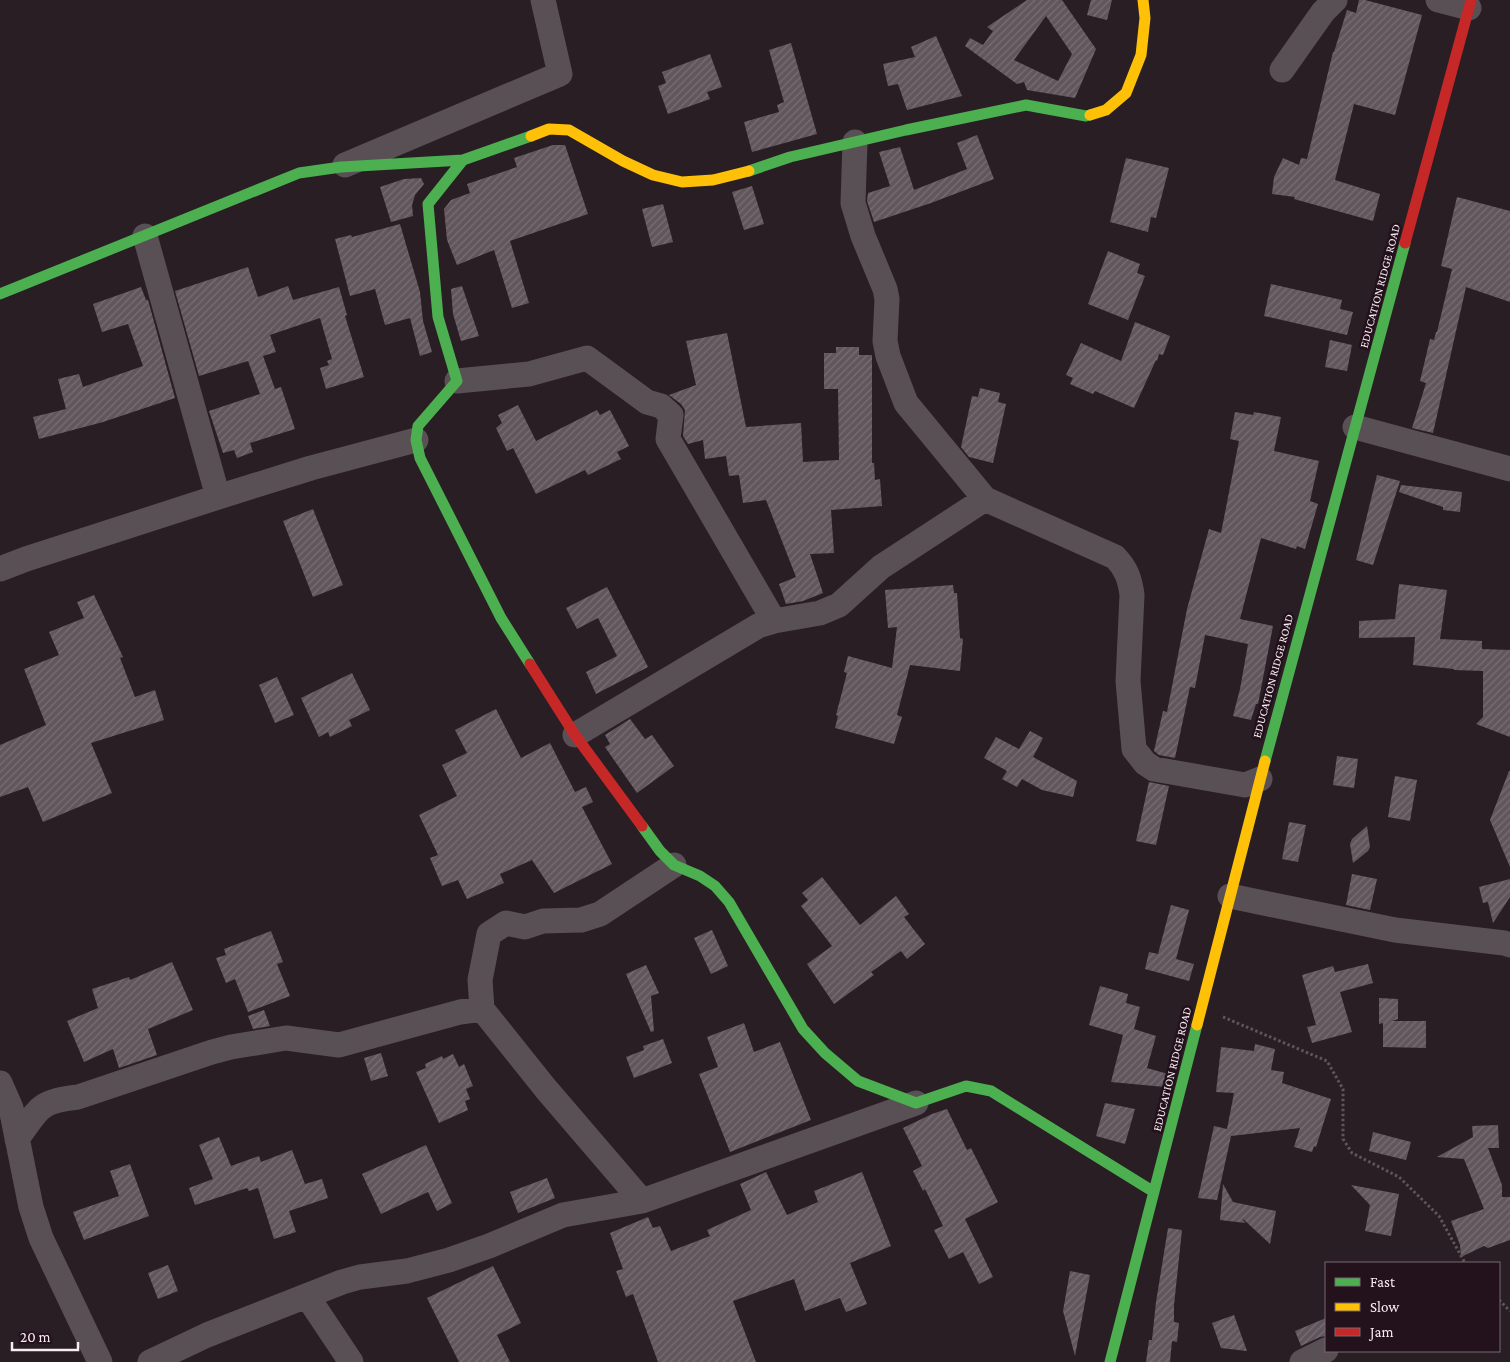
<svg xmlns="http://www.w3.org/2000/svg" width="1510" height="1362" viewBox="0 0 1510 1362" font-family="'Crimson Pro',serif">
  <defs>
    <pattern id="building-hatch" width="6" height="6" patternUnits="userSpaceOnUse" patternTransform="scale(1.25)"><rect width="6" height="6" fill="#60565b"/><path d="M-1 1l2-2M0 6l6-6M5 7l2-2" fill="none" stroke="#786e73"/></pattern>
  </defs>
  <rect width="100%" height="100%" fill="#291e24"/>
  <!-- building -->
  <path fill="url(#building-hatch)" fill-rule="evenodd" d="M1027,0h35l34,49 -21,49 -48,-8 -3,-8 -7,2 -52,-38 5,-8 13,7 10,-14 -6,-4zM1046,16l26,38 -14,27 -44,-21z
    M1091,0h21l-5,20 -20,-5z
    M1359,0h6l57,15 -27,100 -41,-11 -19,76 45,14 -7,27 -79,-22 1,-2 -23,-3 2,-17 9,-19 16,7 2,-7 6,1 26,-107h1l13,-42 9,3z
    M936,36l26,60 -55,14 -9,-26 -10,2 -5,-22 32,-7 -4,-10z
    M791,43l26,91 -65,18 -8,-30 35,-10 -2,-7 7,-3 -15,-52z
    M710,54l12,33 -15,5 3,7 -42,15 -10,-28 8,-3 -4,-11z
    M977,135l17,44 -63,24 -57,19 -7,-21 1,-8 22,-7 -11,-34 21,-5 14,43 53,-21 -10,-26z
    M553,145h12l23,69 -78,27 19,62 -17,5 -18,-58 -37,15 -10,-25 -3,-31 7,-9 19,-7 -3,-9 50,-17 -3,-9z
    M1126,158l43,10 -13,50 -5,-1 -3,15 -38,-10z
    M421,178l3,6 -9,11 -3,10 1,11 -22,6 -11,-35 24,-8z
    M752,186l12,38 -20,6 -12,-38z
    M1457,197l53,14v91l-44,-15 -33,146 -21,-5 14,-45 -6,-2 10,-42 4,1 2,-8h1l15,-63 -11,-3z
    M663,204l10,38 -21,5 -10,-38z
    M400,224l20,68 3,29 9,31 -12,4 -10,-38 -25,7 -10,-36 -25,7 -15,-57 16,-4 1,2z
    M1108,251l32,13 -3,9 8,3 -17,44 -40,-16z
    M248,267l10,30 30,-11 5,14 46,-13 8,28 -2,1 19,61 -38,12 -6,-21 9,-3 -2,-4 5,-2 -12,-41 -50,17 6,17 -13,4 12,33 6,-2 14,42 -45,14 3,9 -16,6 -3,-8 -11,3 -14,-42 51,-17 -12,-33 -49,15 -24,-85z
    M1271,284l71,16 -2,9 13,3 -6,23 -83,-19z
    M462,286l17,50 -18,5 -8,-27 -2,-25z
    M141,287l5,13h2l27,98 -72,24 -64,17 -6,-22 33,-8 -8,-30 21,-5 4,13 60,-21 -15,-42 -26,8 -9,-28z
    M1135,322l35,14 -7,19 -4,-1 -2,7 -1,-1 -22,48 -39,-17 -2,3 -23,-10 3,-6 -7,-3 15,-32 40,18z
    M727,333l19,94 55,-4 2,39 36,-2 -1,-71h-14v-36h12v-6h23v8h13v108h2l1,17 5,-1 2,27 -51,4 3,43 -24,1 13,39 -20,8 -17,3 -7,-20 17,-7 -30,-77 -23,3 -4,-28 -10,1 -3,-20 -21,3 -2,-19 -15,4 -5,-8 2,-26 -4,-6 -12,-9 27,-10 -10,-44z
    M1330,340l22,5 -5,26 -22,-4z
    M980,388l20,5 -2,9 8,2 -13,59 -24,-6 -8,-10 11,-51 6,1z
    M518,405l18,36 61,-31 3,5 10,-5 19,36 -12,6 4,7 -33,16 -3,-5 -49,24 -23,-46 -6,3 -11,-23 6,-5 -4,-8z
    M1235,412l18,3 1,-3 27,5 -7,34 45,10 -9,40 8,3 -13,45 -8,-3 -1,3 -35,-11 -21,81 33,7 -15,78h-2l-5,16 -18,-4 7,-27 8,-45 -43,-9 -10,53 -5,-1 -15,71 -16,-3 -5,-4 9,-40 4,1 20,-103 22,-80 12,4 18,-92 -9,-2z
    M1377,475l23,6 -27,84 -17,-5z
    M1401,485l61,7 -2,20 -17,-2v-3l-44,-15z
    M313,509l30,76 -30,12 -30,-76z
    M1399,584l48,6 -7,49 42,2v8l28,1v87l-34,-13 7,-7v-46l-29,-1v-1l-41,-4 2,-28 -56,1v-17l36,-2z
    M953,585l1,8h3l3,45 3,1 -3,32 -50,-6 -13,50 5,2 -8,27 -59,-16 3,-12 -2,-1 11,-42 -3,-1 4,-16 44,12 5,-41 -9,1 -3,-38z
    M607,587l41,80 -52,27 -10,-22 31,-16 -19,-38 -21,11 -11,-21z
    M94,595l29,62 -3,1 15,39 20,-7 9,30 -73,23 21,50 -69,29 -15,-35 -28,10v-52l46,-20 -22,-56 35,-14 -10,-23 35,-14 -7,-16z
    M352,673l18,37 -21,10 3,6 -22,11 -2,-5 -9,5 -18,-39z
    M277,677l17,38 -19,8 -16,-38z
    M496,709l25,49 29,-15 25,49 11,-5 7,15 -11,5 30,57 -58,29 -22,-33 -32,14 4,9 -37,16 -9,-19 -16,6 -12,-28 8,-3 -19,-40 38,-19 -15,-31 25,-12 -12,-23z
    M630,719l15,20 7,-4 22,31 -37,27 -32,-46 5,-3 -5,-9z
    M1030,731l13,7 -10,19 44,24 -4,16 -31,-7 -20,-11 -5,8 -15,-8 5,-8 -23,-13 12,-21 23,12z
    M1337,756l21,3 -4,29 -21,-3z
    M1509,771h1v96l-20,-47z
    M1395,776l22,4 -7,41 -22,-4z
    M1149,782l20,4 -13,59 -20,-4z
    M1289,822l17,3 -8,37 -16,-3z
    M1367,826l3,21 -2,4 -15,12 -3,-19 2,-5z
    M1352,874l25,5 -7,31 -24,-5z
    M822,877l38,48 36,-29 13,18 -5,3 21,27 -18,15 -6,-8 -30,21 3,3 -40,29 -27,-40 25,-18 -31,-40 7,-6 -6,-7z
    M1510,879v18l-17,26 -5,-21 -5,1 -4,-16z
    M1171,905l18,5 -13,49 18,5 -5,17 -44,-12 4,-17 9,2z
    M712,930l16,36 -17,8 -17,-36z
    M271,931l12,31 -6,2 13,32 -42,16 -13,-33 -9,4 -10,-25 10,-3 -2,-6z
    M172,962l21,48 -45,19 9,26 -38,13 -6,-19 -29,13 -17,-41 31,-13 -6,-19 37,-12 1,3z
    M1368,964l5,19 -33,9 12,40 -40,11 -5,-16 9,-2 -14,-50 31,-9 2,6z
    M646,965l13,28 -8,3 3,35 -3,1 -25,-58z
    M1100,986l28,8 -2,9 14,4 -6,22 22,7 -9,32 21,6 -3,13 -54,-5 12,-47 -34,-10z
    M1379,998l19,1v20l-6,2h34v27l-43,-1v-24l-4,1z
    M264,1010l6,16 -17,3 -5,-13z
    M744,1023l10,29 26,-10 31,78 -81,32 -31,-78 19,-7 -11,-30z
    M663,1039l9,24 -38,15 -8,-21 18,-7 -1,-4z
    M1255,1044l20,5 -4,21 13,2 -2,11 49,16 -15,48 -2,-1 -2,6 -18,-5 6,-19 -69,8 -14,64 -19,-2 16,-72 13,3 7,-36 -18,-1 5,-45 33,4z
    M381,1053l7,23 -17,5 -7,-23z
    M453,1054l6,13 5,-3 9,22 -7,3 4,10 -5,2 3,9 -29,13 -23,-51 10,-4 -1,-4 17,-8 1,3z
    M1105,1103l30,6 -10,35 -29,-8z
    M947,1109l20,41 4,-2 27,54 -33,17 28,58 -14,7 -16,-32 -14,7 -15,-29 9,-4 -18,-37 -2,2 -10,-20 9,-5 -19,-38 29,-14z
    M1498,1125l1,23h-11l14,37v12h8v43l-22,8 -4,-2 -23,11 -1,-12 -9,-24 33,-12 -20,-50 -27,-2 36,-20 -1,-11z
    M1373,1132l38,10 -5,18 -37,-9z
    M219,1137l12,29 28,-10 2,6 31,-12 13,34 17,-5 6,19 -39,13 7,21 -22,7 -16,-51 -9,3 -2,-3 -52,17 -6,-17 24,-9 -14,-34z
    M426,1145l26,58 -15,8 -9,-19 -47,22 -19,-40z
    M130,1164l19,52 -65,24 -11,-28 46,-16 -9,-25z
    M766,1172l21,43 31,-13 -4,-11 48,-19 29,74 -41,17 17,41 -21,8 -6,-14 -35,13 -11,-32 -61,22 23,61h-98l-25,-68 -7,3 -10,-26 7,-2 -13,-36 38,-16 5,11 7,-2 11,25 39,-15 -3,-6 44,-20 -11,-26z
    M547,1178l8,20 -37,15 -8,-21z
    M1223,1184l10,18 43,9 -6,33 -28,-26 3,5 -25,-3z
    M1351,1185l48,9 -8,42 -26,-5 5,-26z
    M1168,1228l14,2 -8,75v17l5,1 -2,19 -5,-1 -2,21h-24l3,-22h3l4,-38z
    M168,1265l10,26 -20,8 -10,-26z
    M493,1266l28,57 -24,12 13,27h-51l-32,-64z
    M1070,1271l20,4 -15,81 -12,-45z
    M1234,1315l13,36 -26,-3 -9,-25z
    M1326,1318v18l-6,1 -19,9 -6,-15z"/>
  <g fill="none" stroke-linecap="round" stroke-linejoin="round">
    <!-- path -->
    <path stroke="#5d565a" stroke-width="3" stroke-dasharray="2.5 2.5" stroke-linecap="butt" d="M1223,1017l104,44 16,28v50l9,14 47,24 40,39 26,47
      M1499,1300l11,11"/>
    <!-- street -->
    <path stroke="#595055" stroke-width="25" d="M1438,0l31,8
      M1282,70l41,-58 12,-12
      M855,142l-2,61 10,33 22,53 2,10 -2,42 3,15 18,47 79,96 130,58c11,11 15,22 17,38l-4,86 6,68 11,14 9,6 91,16 15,-6
      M345,165l215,-91 -17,-74
      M145,236l73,261
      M457,381l72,-7 58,-16 60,44 14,4 10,9 -3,24 106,182
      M1355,427l155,42
      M0,569l26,-10 192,-62 93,-29 105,-28
      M575,735l183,-109 16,-5 46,-8 19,-8 42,-38 104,-68
      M1230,896l165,34 109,13 6,2
      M482,1009l64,80 96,112
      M0,1083l11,25 20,99 10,31 59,124
      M17,1139c22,-30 21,-38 61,-42l134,-45 19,-5 55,-9 53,7 121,-33 22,-3 -2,-29 9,-46 17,-11 19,4 18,-6 38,-1 19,-6 74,-49
      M307,1296l44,66
      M150,1362l57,-27 135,-53 18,-5 47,-6 42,-11 40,-14 74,-31 79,-14 274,-98
      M1302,1362l24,-12"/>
    <!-- fast -->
    <path stroke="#4caf50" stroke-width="11" d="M463,160l-35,44 10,113 19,64 -39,45 -2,14 4,18 81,160 29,46
      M749,171l41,-14 116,-27 120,-25 60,11 4,-1
      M0,294l299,-121 42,-6 122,-7 68,-24
      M1265,761l140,-518
      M642,826l18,25 14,14 26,11 15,10 14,16 74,127 22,24 33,28 58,22 50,-17 25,5 163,101
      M1110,1362l87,-337"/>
    <!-- slow -->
    <path stroke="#ffc107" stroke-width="11" d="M1090,115l16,-5 20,-17 15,-38 4,-37 -2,-18
      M531,136l18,-7 20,1 54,31 30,14 29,7 31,-2 36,-9
      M1197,1025l68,-264"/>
    <!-- jam -->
    <path stroke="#c62828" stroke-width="11" d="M1405,243l66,-243
      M530,664l45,71 67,91"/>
  </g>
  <g text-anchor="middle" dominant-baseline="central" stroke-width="5" stroke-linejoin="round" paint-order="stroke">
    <!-- street labels -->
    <g font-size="12" fill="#f9ebf2" stroke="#23111b">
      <text transform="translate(1380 286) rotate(-75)">EDUCATION RIDGE ROAD</text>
      <text transform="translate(1273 676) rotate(-75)">EDUCATION RIDGE ROAD</text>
      <text transform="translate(1172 1069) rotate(-76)">EDUCATION RIDGE ROAD</text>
    </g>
  </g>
  <!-- legend -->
  <rect x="1325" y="1262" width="175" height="90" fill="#23111b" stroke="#796871"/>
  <rect x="1335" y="1278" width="25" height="8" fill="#4caf50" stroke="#796871"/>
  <text x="1370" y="1287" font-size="15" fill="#f9ebf2">Fast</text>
  <rect x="1335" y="1303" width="25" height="8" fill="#ffc107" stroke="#796871"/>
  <text x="1370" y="1312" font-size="15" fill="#f9ebf2">Slow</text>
  <rect x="1335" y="1328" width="25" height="8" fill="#c62828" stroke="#796871"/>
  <text x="1370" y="1337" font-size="15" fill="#f9ebf2">Jam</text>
  <!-- scale -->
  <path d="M12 1342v8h66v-8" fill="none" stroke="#f9ebf2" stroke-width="2.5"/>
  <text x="20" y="1342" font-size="15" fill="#f9ebf2" stroke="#23111b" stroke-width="4" paint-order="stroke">20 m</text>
</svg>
